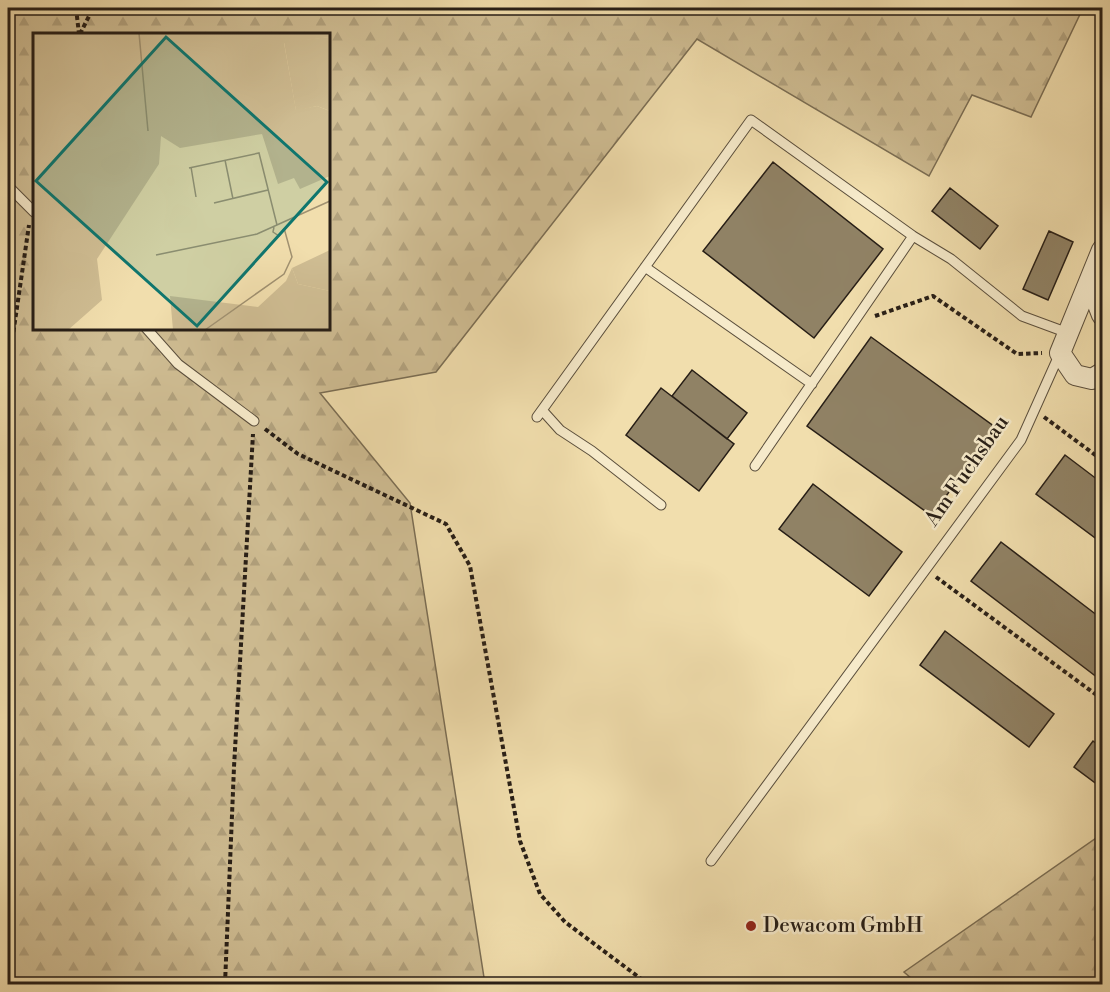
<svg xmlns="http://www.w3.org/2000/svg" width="1110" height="992" viewBox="0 0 1110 992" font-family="'Libre Bodoni',serif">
  <defs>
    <pattern id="forest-firs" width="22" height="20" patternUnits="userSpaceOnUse" patternTransform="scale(1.5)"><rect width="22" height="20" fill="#cfbd93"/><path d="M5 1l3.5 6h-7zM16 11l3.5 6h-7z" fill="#b2a27e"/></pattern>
  </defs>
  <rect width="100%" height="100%" fill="#f1dead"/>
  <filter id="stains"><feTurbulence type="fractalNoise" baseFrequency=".00333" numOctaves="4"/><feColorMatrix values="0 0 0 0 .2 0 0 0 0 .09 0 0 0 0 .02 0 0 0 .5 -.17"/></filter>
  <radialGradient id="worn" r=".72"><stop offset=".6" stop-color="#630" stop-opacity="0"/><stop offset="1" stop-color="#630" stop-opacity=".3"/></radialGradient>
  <!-- forest -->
  <path fill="url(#forest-firs)" stroke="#7b6e54" stroke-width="1.5" fill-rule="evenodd" d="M8,8h1075l-52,109 -59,-22 -43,81 -232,-137 -261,333 -116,21 90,110 75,481h-477zM34,34h294v294h-294z
    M1102,834v150h-184l-14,-12z"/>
  <!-- building -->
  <path fill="#908265" stroke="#271e16" stroke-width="1.5" d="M773,162l110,87 -69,89 -111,-87z
    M950,188l48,38 -18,23 -48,-38z
    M1049,231l24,11 -25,58 -25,-11z
    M871,337l124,90 -63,89 -125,-90z
    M692,370l55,43 -20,26 -55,-43z
    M661,388l73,56 -35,47 -73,-56z
    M1065,455l37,28v60l-66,-49z
    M813,484l89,68 -33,44 -90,-67z
    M1001,542l101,77v62l-131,-100z
    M945,631l109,83 -25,33 -109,-82z
    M1093,741l9,7v40l-28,-21z"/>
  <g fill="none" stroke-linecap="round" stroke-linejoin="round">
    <!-- service casing -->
    <g stroke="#5a4e3c" stroke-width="11">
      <path id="service" d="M8,186l26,26
        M645,267l167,117
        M146,328l32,36 76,57
        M542,410l18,20 32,21 69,54
        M537,417l214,-297 162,116 38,23 71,57 46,17
        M755,466l158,-230
        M711,861l310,-421 39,-87"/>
    </g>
    <!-- minor casing -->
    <g stroke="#5a4e3c" stroke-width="22">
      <path id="minor" d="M1102,250l-42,103 15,22 17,4 10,-6
        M1090,284l12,31"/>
    </g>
    <!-- path -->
    <path stroke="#271e16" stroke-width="4" stroke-dasharray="4.5 3" stroke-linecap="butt" d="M76,8l3,26
      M80,34l13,-26
      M875,316l58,-20 84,58 25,-1
      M8,369l21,-144
      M1044,417l58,43
      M265,429l33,25 148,70 24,42 50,275 20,53 25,28 83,62
      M936,577l166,122
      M225,984l9,-217 19,-333"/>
    <!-- service -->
    <use href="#service" stroke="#f6eaca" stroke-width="9"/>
    <!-- minor -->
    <use href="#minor" stroke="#f6eaca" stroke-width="20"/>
  </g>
  <!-- markers -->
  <circle fill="#8f2418" stroke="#f6eaca" stroke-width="2" cx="751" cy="926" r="6"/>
  <g text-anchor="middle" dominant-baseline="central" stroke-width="5" stroke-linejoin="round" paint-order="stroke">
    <!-- street labels -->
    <g font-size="21" fill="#271e16" stroke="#f6eaca">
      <text transform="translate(967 471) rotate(-55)">Am Fuchsbau</text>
    </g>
    <!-- poi labels -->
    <g font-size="21" fill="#271e16" stroke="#f6eaca" text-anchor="start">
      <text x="763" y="926">Dewacom GmbH</text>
    </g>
  </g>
  <!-- overview -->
  <g transform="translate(33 33)">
    <rect width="297" height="297" fill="#f1dead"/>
    <path d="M297,0v78l-13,-5 -21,5 -12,-69 45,-5z" fill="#cfbd93"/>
    <path d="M0,0h296l1,4 -46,6 12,67 21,-4 13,5v65l-30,13 -6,-11 -16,6 -16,-50 -82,14 -19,-12 -2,28 -62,95 5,41 -34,30h-35zM259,235l6,16 32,7v39h-157l-3,-34 88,11 28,-26z" fill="#cfbd93"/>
    <path d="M297,217v41l-32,-7 -6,-16z" fill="#cfbd93"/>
    <path fill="none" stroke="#a09171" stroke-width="1.5" d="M106,0l9,98M192,127l8,39M158,134l5,30M156,135l70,-15 18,72M181,170l54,-13M241,194l-1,5 6,4 5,-7M123,222l101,-21 73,-33M172,297l79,-56 8,-17 -8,-29"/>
    <path fill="#0f766e" fill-opacity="0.15" stroke="#0f766e" stroke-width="3" d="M133,4l161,145 -130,144 -161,-145z"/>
    <rect width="297" height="297" fill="none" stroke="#271e16" stroke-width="3"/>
  </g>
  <!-- margin -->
  <rect width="1110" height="992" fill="none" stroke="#f1dead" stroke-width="30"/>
  <rect x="9" y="9" width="1092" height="974" fill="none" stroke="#271e16" stroke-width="3"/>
  <rect x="15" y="15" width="1080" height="962" fill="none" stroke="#271e16" stroke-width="1.5"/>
  <rect width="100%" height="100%" filter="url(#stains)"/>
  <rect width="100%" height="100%" fill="url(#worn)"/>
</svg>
